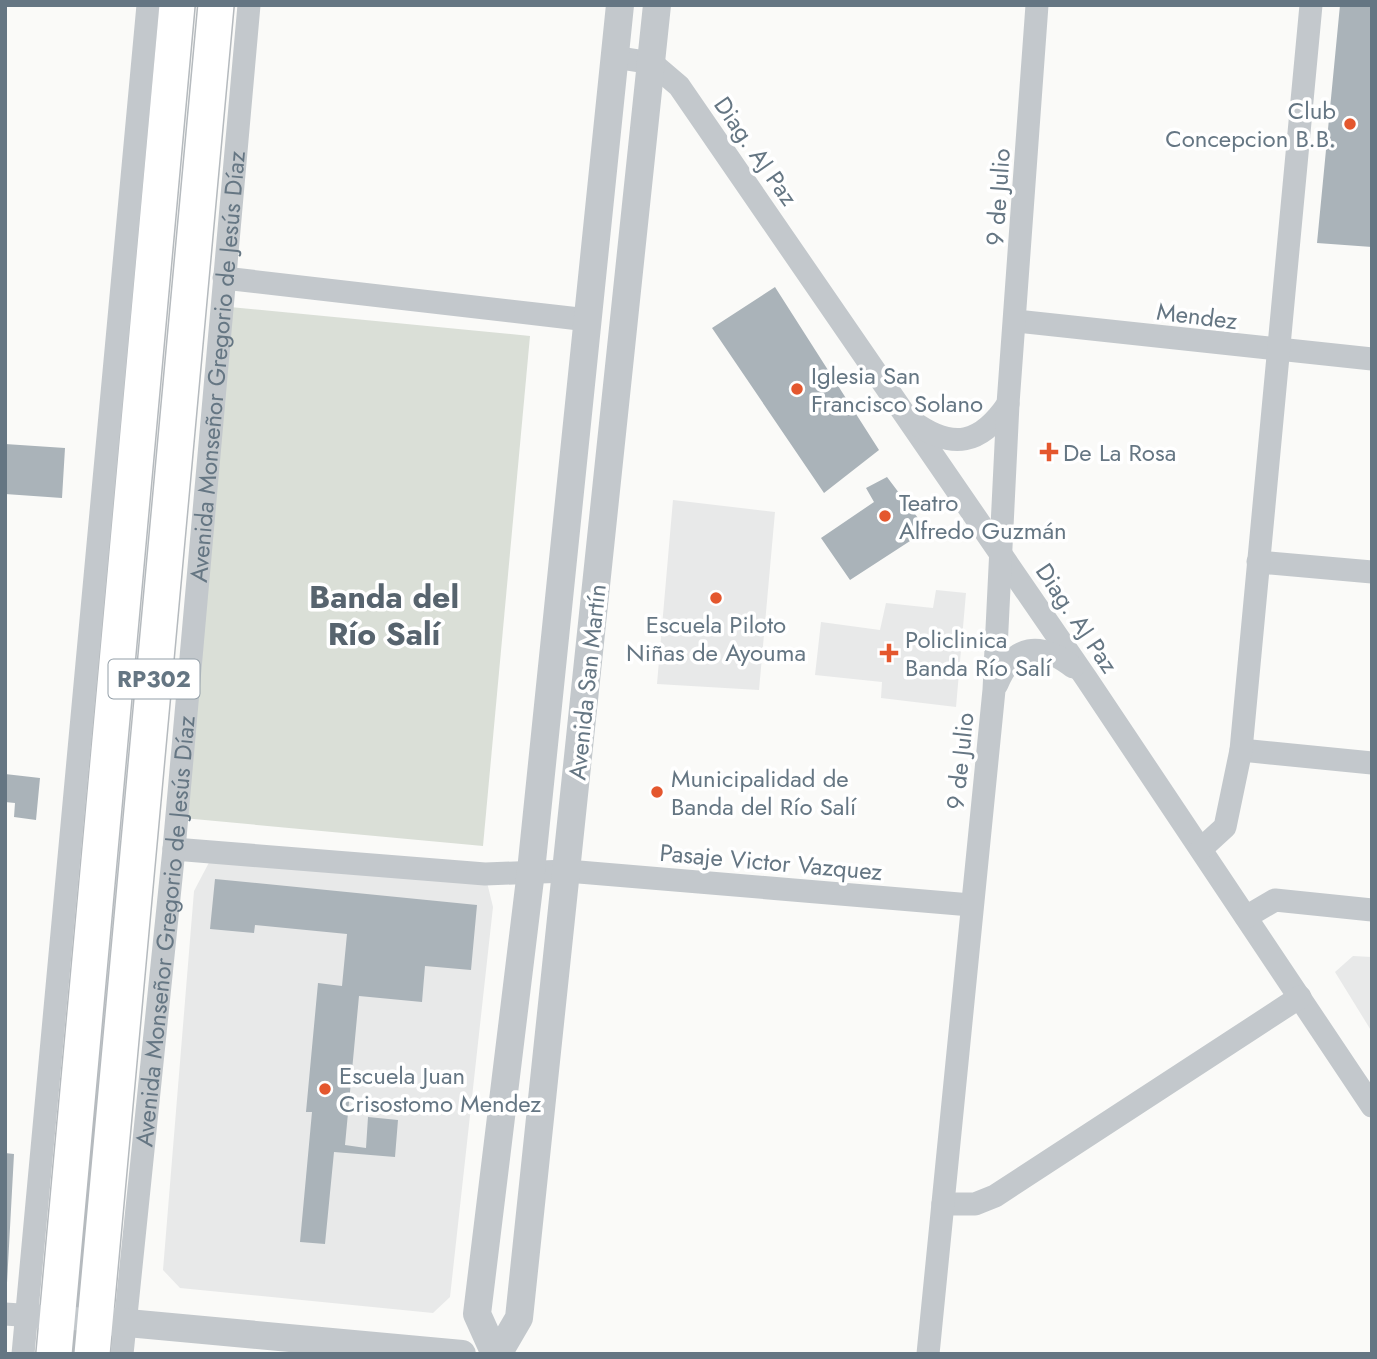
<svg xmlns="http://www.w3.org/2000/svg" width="1377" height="1359" viewBox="0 0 1377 1359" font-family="Jost,sans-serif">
  <rect width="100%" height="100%" fill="#fafaf8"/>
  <!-- built -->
  <path fill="#e8e9e9" d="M673,500l102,12 -16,178 -102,-6z
    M936,590l30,3 -10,114 -75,-9 1,-16 -67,-7 6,-53 59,8 6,-27 47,5z
    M214,853l271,21 8,33 -43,390 -17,16 -253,-25 -17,-18 31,-379z
    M1353,956l19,1v75l-37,-60z"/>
  <!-- green -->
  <path fill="#dadfd7" d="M230,307l300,29 -47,510 -300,-28z"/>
  <!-- building -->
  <path fill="#aab3b9" d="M1340,5h32v242l-55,-4z
    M775,287l104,163 -55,43 -112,-165z
    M5,444l60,4 -3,50 -57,-4z
    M887,477l40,53 -77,50 -29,-42 53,-36 -8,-14z
    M5,774l35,4 -4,42 -22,-3 1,-14 -10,-1z
    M215,879l262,26 -6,65 -46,-4 -3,36 -63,-6 -14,149 21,3 2,-31 30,3 -3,37 -61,-5 -9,92 -25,-2 12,-130h-6l12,-129 24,3 5,-52 -92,-9 -1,8 -44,-4z
    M5,1153l9,1 -7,129 -2,-1z"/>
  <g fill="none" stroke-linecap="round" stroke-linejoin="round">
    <!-- primary casing -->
    <g stroke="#b5babe" stroke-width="38">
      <path id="primary" d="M54,1354l123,-1349
        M92,1354l124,-1349"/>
    </g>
    <!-- minor -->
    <g stroke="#c3c8cc" stroke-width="23">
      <path d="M614,57l38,6 27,23 407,592 286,428"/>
      <path d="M224,278l364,42"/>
      <path d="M1016,321l356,38"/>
      <path d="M912,421c41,30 69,23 96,-17"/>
      <path d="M1258,562l114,10"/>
      <path d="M997,684c17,-40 43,-43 76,-17"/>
      <path d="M1241,750l131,13"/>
      <path d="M174,849l311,25 82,-3 404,34"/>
      <path d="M1201,849l24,-22 16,-77 70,-745"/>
      <path d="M1246,917l29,-17 97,10"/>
      <path d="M943,1204h32l20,-8 305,-199"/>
      <path d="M5,1314l90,6"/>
      <path d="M23,1354l125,-1349"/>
      <path id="s1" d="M122,1354l52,-505 75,-844"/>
      <path d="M928,1354l66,-664 14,-286 29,-399"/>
    </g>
    <!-- tertiary -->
    <path stroke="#c3c8cc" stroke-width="28" d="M95,1320l367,34
      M495,1354l-18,-40 54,-443 89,-866
      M498,1354l21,-36 138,-1313"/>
    <!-- primary -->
    <use href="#primary" stroke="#fff" stroke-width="35"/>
  </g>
  <!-- markers -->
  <g fill="#e4572e" stroke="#fff" stroke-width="2.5">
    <circle cx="1350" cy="124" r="7"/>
    <circle cx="797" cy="389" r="7"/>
    <path d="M1045.5 441.5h7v7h7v7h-7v7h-7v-7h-7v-7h7z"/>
    <circle cx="885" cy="516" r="7"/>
    <circle cx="716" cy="598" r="7"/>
    <path d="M885.5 642.5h7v7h7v7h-7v7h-7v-7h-7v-7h7z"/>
    <circle cx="657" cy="792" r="7"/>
    <circle cx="325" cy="1089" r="7"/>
  </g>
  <g text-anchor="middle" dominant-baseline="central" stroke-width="7" stroke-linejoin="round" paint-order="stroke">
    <!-- shield labels -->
    <rect fill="#fff" stroke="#939fa8" stroke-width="2" x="108.5" y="659.5" width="91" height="39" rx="5"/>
    <g font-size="23" font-weight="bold" fill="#657683">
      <text x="154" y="679">RP302</text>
    </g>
    <!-- poi labels -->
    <g font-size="24" fill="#657683" stroke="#fff" text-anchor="start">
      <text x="1336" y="110" text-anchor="end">Club<tspan x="1336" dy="28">Concepcion B.B.</tspan></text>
      <text x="811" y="375">Iglesia San<tspan x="811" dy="28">Francisco Solano</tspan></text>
      <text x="1063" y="452">De La Rosa</text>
      <text x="899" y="502">Teatro<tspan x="899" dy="28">Alfredo Guzmán</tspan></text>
      <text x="716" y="624" text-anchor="middle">Escuela Piloto<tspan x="716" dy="28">Niñas de Ayouma</tspan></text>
      <text x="905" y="639">Policlinica<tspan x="905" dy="28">Banda Río Salí</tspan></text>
      <text x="671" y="778">Municipalidad de<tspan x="671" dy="28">Banda del Río Salí</tspan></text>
      <text x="339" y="1075">Escuela Juan<tspan x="339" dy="28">Crisostomo Mendez</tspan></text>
    </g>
    <!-- street labels -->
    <g font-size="24" fill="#657683" stroke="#fff">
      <text transform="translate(756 151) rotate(55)">Diag. AJ Paz</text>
      <text transform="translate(998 197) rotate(-86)">9 de Julio</text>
      <text transform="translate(1197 316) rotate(7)">Mendez</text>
      <text stroke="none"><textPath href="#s1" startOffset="992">Avenida Monseñor Gregorio de Jesús Díaz</textPath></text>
      <text transform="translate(1077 618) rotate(56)">Diag. AJ Paz</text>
      <text transform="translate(587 682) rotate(-84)">Avenida San Martín</text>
      <text transform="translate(960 761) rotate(-84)">9 de Julio</text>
      <text transform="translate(771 862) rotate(5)">Pasaje Victor Vazquez</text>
      <text stroke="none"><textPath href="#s1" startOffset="425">Avenida Monseñor Gregorio de Jesús Díaz</textPath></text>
    </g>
    <!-- district labels -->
    <g font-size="32" font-weight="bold" fill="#57646e" stroke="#fff">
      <text x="384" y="597">Banda del<tspan x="384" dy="37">Río Salí</tspan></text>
    </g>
  </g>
  <!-- border -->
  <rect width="1377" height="1359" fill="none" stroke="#657683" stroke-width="14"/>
</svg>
